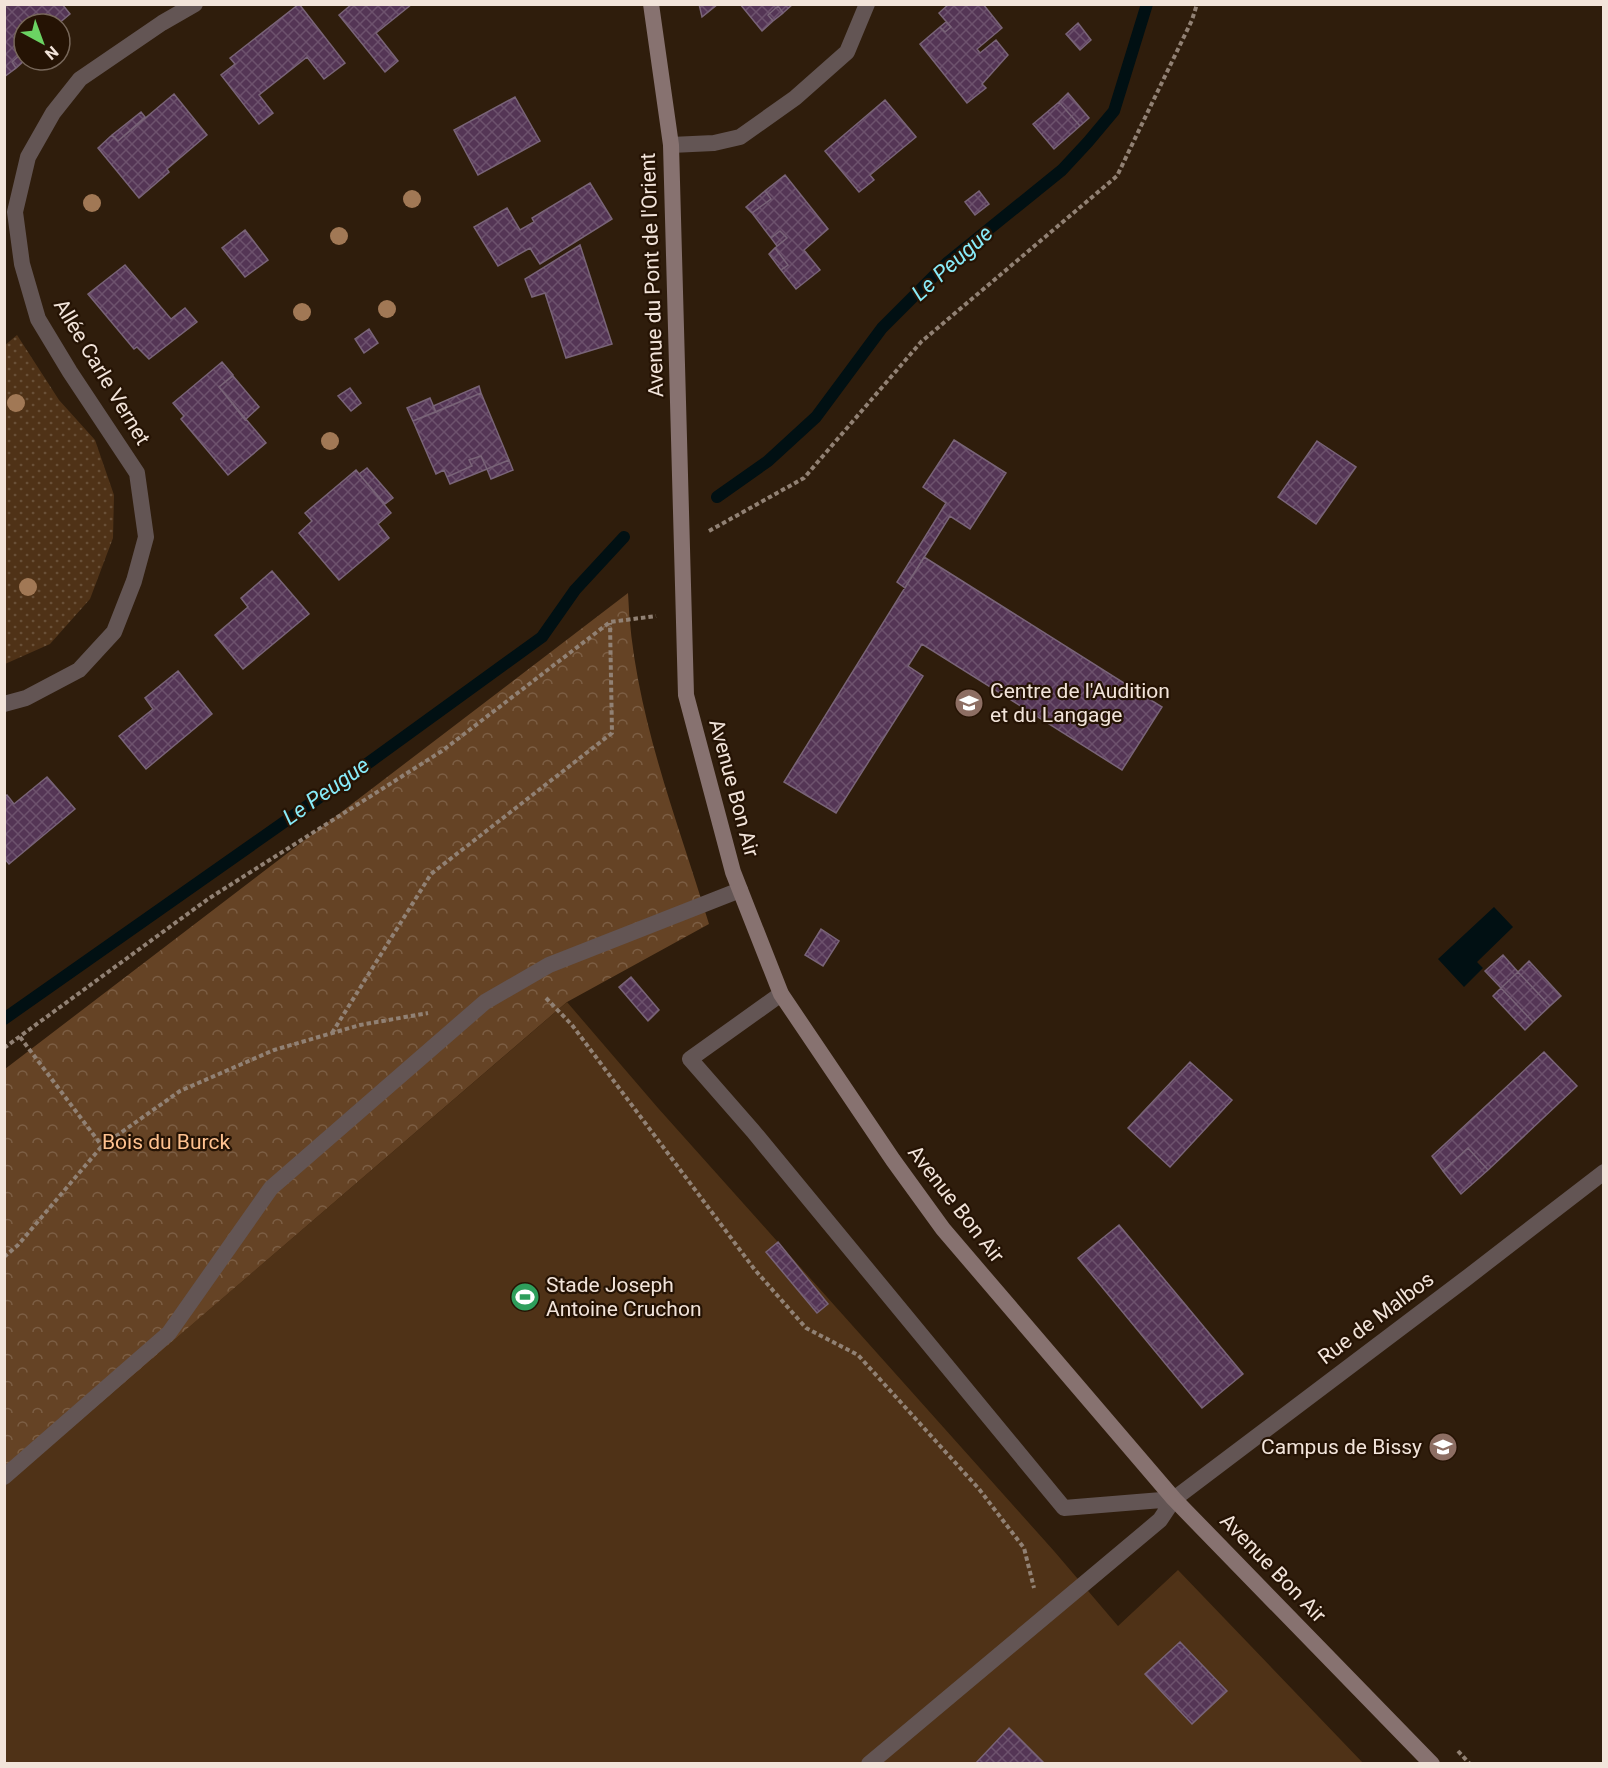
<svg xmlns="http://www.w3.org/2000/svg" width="1608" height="1768" viewBox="0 0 1608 1768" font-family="Roboto,sans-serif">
  <defs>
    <pattern id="green-dots" width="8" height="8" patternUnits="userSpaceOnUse" patternTransform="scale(1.5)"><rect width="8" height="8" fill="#4f3217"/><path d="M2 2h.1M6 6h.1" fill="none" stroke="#695038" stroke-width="1.8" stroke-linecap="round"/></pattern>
    <pattern id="forest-crowns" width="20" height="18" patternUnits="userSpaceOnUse" patternTransform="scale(1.5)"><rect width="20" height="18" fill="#654325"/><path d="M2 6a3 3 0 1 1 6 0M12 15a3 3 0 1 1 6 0" fill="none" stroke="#7c5e44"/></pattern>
    <pattern id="building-cross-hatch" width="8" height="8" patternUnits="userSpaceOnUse" patternTransform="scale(1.5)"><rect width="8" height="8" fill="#543555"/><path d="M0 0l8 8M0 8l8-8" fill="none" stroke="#6d526d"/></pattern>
  </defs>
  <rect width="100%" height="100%" fill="#2f1d0c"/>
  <!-- green -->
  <path fill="url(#green-dots)" d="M17,335l42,65 36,40 19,55 -1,43 -23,61 -40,45 -45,20 -1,-318z"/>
  <!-- forest -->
  <path fill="url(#forest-crowns)" d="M628,593c4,114 48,223 81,331l-142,78 -562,484v-417z"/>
  <!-- pitch -->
  <path fill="#4f3217" d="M567,1002l91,106 396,443 64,75 60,-56 185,193h-1358l-1,-277z"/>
  <!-- water -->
  <path fill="#011013" d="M1494,907l19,20 -36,35 6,6 -19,19 -26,-28z"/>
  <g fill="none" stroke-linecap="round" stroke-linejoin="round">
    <!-- stream -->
    <path stroke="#011013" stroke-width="12" d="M717,497l51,-36 48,-44 66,-89 65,-65 115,-93 26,-28 26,-31 33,-107
      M4,1019l367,-258 171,-124 33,-47 49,-53"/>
  </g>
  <!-- building -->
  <path fill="url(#building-cross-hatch)" stroke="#796478" stroke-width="1.5" d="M4,4h58l8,10 -12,10h-34v27l-12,11 4,6 -12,9z
    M299,4l46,59 -21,16 -17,-22 -48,38 14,18 -14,11 -38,-49 14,-11 -5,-6z
    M352,4h60l-36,29 22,28 -13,11 -46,-57z
    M699,4h19l-16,13z
    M740,4h53l-10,9 -5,-7 -10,9 5,6 -11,10z
    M949,4h34l19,24 -25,21 3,4 16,-13 12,15 -26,29 4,4 -19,15 -47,-59 20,-17 5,5 6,-5 -12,-14z
    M778,6l5,7 -10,8 -5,-6z
    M946,22l5,5 -6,5 -5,-5z
    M1078,23l13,17 -11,10 -14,-16z
    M24,51l1,9 -9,8 -4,-6z
    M1068,93l21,25 -9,8 -21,-24z
    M174,94l33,41 -40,34 2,3 -30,26 -41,-50 14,-13 6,6z
    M515,97l25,44 -62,34 -24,-45z
    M885,100l31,37 -46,38 4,5 -15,12 -34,-41z
    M1059,102l21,24 -26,23 -21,-25z
    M141,112l4,5 -27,24 -6,-6z
    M785,175l43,54 -24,21 16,20 -24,19 -15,-19 7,-5 -13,-17 12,-10 -7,-7 -9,7 -19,-25 19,-14 -6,-8z
    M590,183l22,36 -72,45 -10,-16 -32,18 -24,-39 33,-19 13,22 14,-8 -2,-4z
    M765,191l6,8 -19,14 -6,-6z
    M979,191l10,13 -14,11 -10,-13z
    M245,230l23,30 -23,17 -23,-29z
    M780,231l7,7 -10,8 -6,-8z
    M580,245l32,99 -46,14 -21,-65 -13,4 -7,-18z
    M775,248l13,17 -7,5 -12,-16z
    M125,265l46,54 14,-11 12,14 -48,37 -12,-12 -3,2 -46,-55z
    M369,329l9,14 -14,10 -9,-14z
    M222,362l11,13 -14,12 47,56 -38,32 -47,-56 3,-3 -11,-13z
    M233,376l26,31 -14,13 -26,-33z
    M479,386l2,7 -45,19 -3,-6z
    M350,388l11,15 -10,8 -13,-15z
    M481,393l28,67 -22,9 -6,-13 -12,4 3,6 -25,11 -3,-7 -8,4 -23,-53z
    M430,398l6,14 -23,9 -6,-13z
    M954,440l52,33 -36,56 -20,-13 -45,72 -8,-6 49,-79 -23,-16z
    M1317,441l39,26 -40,57 -38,-27z
    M481,456l6,13 -37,15 -3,-7 25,-11 -3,-6z
    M509,460l4,10 -22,9 -4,-10z
    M367,468l26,30 -8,6 -26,-30z
    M356,470l35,43 -13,11 11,14 -50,42 -40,-47 13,-12 -7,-8z
    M924,557l238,150 -40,63 -200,-126 -14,22 15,10 -87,137 -52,-31z
    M272,571l37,43 -66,55 -28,-34 33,-28 -7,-9z
    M178,671l34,43 -66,55 -27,-33 34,-27 -8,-11z
    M47,777l28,32 -66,55 -5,-6v-61l3,-2 7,9z
    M821,929l18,12 -16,25 -18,-11z
    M1503,955l15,17 -17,16 -16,-17z
    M1529,961l32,35 -11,10 -32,-34z
    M1518,972l32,34 -17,16 -32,-34z
    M631,977l28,33 -11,11 -29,-34z
    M1501,988l32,34 -8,8 -32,-34z
    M1544,1052l33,34 -89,84 -20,-22 -25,23 -11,-15z
    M1190,1062l42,38 -62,67 -42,-39z
    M1468,1148l20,22 -27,24 -18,-23z
    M1119,1225l124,149 -41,34 -124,-150z
    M778,1242l50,62 -11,9 -51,-61z
    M1180,1642l47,49 -35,33 -47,-50z
    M1009,1728l36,36h-70z"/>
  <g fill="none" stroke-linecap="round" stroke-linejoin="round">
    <!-- path -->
    <path stroke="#918174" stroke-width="4" stroke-dasharray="4.5 3" stroke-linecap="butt" d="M709,531l95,-53 117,-136 196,-166 75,-156 5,-16
      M546,998l26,27 183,245 51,58 52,27 121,134 45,59 10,40
      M332,1033l99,-159 181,-141 -2,-110
      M20,1037l82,109
      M4,1048l204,-149 234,-148 168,-129 46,-6
      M4,1257l14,-12 84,-99 78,-55 94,-41 86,-25 68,-12
      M1458,1751l12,13"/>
    <!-- service -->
    <path stroke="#635554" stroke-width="16" d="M781,994l-91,65 63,72 311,377 110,-9
      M4,1477l165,-144 102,-145 214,-186 64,-37 191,-75
      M869,1764l291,-244 14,-21"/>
    <!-- minor -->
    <path stroke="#635554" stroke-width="16" d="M671,145l43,-2 26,-6 55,-39 52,-46 20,-48
      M4,704l22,-6 53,-28 35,-38 20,-51 12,-44 -9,-64 -67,-101 -32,-53 -16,-55 -7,-52 13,-55 25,-44 27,-34 82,-56 33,-19
      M1174,1499l290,-219 140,-108"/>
    <!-- secondary -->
    <path stroke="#877270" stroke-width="16" d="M651,4l20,141 15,550 47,177 48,122 112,166 50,69 231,270 258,265"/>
  </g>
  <!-- trees -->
  <g fill="#a17855">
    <circle cx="412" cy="199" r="9"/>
    <circle cx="92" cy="203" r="9"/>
    <circle cx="339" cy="236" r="9"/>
    <circle cx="387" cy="309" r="9"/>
    <circle cx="302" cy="312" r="9"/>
    <circle cx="16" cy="403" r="9"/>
    <circle cx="330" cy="441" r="9"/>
    <circle cx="28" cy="587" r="9"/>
  </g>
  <!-- icons -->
  <defs>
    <g id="school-disc" transform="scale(1.5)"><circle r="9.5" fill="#8d6e63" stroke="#251304"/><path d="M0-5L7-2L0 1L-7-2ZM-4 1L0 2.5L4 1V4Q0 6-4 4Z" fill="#fff"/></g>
    <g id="stadium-disc" transform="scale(1.5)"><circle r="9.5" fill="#2e9e5b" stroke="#251304"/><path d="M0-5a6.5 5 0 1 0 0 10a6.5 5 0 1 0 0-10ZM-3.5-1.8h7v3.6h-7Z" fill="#fff"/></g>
    <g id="university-disc" transform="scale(1.5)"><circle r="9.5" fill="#8d6e63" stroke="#251304"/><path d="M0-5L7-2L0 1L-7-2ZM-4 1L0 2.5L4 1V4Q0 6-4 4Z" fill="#fff"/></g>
  </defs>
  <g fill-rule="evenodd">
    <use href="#school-disc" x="969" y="703"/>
    <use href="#stadium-disc" x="525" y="1297"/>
    <use href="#university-disc" x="1443" y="1447"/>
  </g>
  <g text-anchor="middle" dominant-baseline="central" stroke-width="4.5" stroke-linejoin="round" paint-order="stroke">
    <!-- street labels -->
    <g font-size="21" fill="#f2e4da" stroke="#251304">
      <text transform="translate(652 275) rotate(-92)">Avenue du Pont de l'Orient</text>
      <text transform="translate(102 372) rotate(59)">Allée Carle Vernet</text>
      <text transform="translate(734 788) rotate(75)">Avenue Bon Air</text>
      <text transform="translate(956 1204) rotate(52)">Avenue Bon Air</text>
      <text transform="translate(1376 1318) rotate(-37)">Rue de Malbos</text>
      <text transform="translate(1273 1568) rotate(46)">Avenue Bon Air</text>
    </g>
    <!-- poi labels -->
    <g font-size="21" fill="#f2e4da" stroke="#251304" text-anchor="start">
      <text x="990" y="691">Centre de l'Audition<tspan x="990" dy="24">et du Langage</tspan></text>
      <text x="546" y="1285">Stade Joseph<tspan x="546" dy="24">Antoine Cruchon</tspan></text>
      <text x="1422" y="1447" text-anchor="end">Campus de Bissy</text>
    </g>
    <!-- park labels -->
    <g font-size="21" fill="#ffc290" stroke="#251304">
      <text x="166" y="1142">Bois du Burck</text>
    </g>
    <!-- water labels -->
    <g font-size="22" font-style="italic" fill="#88ebf9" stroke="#251304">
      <text transform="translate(952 263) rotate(-42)">Le Peugue</text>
      <text transform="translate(326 791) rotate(-35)">Le Peugue</text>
    </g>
  </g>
  <!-- border -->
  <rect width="1608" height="1768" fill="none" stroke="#f2e4da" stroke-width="12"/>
  <!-- north arrow -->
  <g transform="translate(42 42) rotate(139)"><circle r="28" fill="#251304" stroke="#77675a" stroke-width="1.5"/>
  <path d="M0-4.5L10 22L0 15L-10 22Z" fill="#6bd363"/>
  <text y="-9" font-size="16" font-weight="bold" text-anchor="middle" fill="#f2e4da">N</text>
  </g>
</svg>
